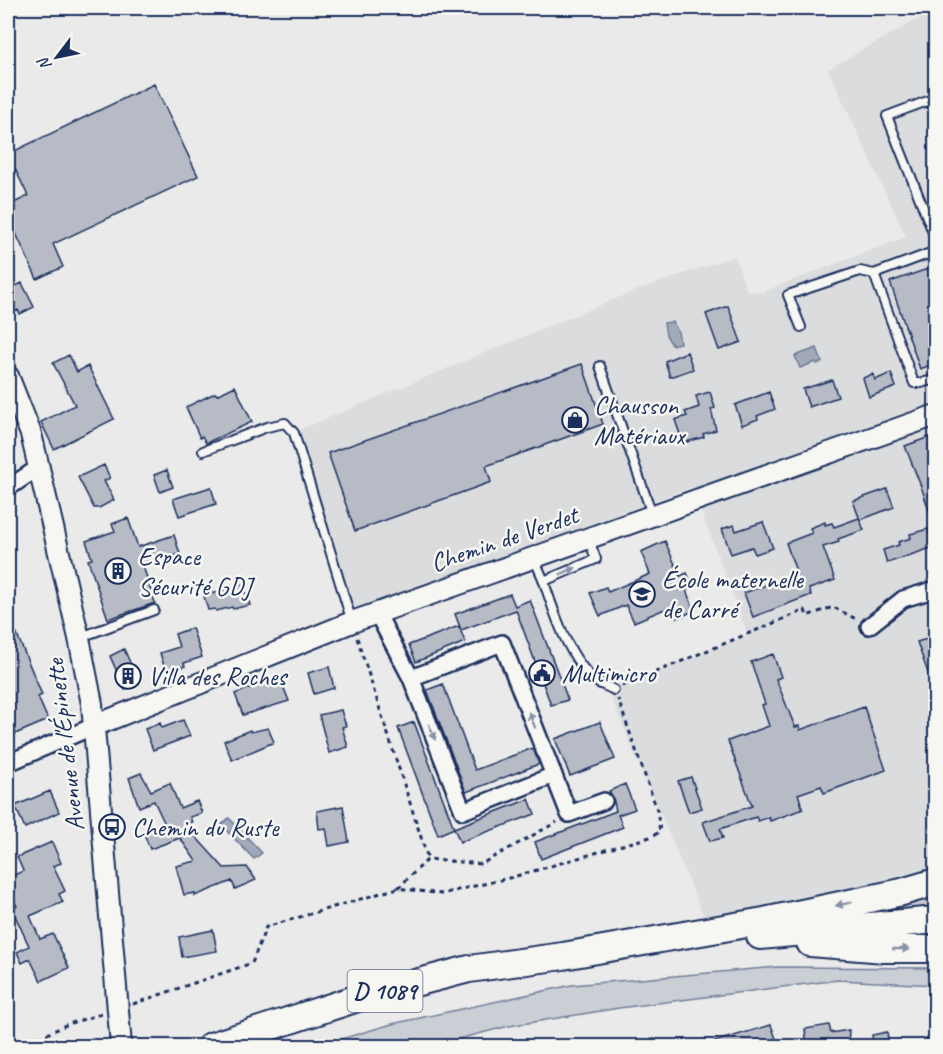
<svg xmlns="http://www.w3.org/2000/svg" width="943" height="1054" viewBox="0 0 943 1054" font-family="Caveat,sans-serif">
  <rect width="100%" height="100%" fill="#e9eae9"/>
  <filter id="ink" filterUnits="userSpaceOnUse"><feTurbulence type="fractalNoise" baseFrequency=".0167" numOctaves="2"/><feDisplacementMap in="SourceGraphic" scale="12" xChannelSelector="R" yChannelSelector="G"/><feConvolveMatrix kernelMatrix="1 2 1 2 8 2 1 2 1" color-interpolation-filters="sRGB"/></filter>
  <g filter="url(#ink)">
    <!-- built -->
    <path fill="#dadcde" d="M935,10v898l-224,25 -103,-243 140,-55 -56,-148 -339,124 -54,-181 328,-136 108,-38 12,36h15l144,-55 -78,-168z"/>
    <!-- green -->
    <path fill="#caced5" stroke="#727e9a" stroke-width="1.5" d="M935,886v23l-31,5 -3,-11z
      M778,967l157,1v17l-97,-5 -219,28 -110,18 -78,20h-114l75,-22 180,-39z"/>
    <!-- water -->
    <path fill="#a2aaba" stroke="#6c7995" stroke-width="1.5" d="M673,322l5,10 2,11 -8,2 -6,-10 -2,-12z
      M817,348l5,14 -5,2 -1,-2 -16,6 -5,-12z
      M229,818l33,35 -8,6 -33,-34z"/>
    <!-- building -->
    <path fill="#b6bbc6" stroke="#1b2f5e" stroke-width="1.5" d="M154,84l44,92 -145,68 10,23 -26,12 -29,-63v-10l20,-10 -20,-42z
      M936,266v97l-16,6 -30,-87z
      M22,283l12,24 -14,7 -2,-4 -10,5v-25z
      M728,306l13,36 -22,8 -13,-36z
      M687,352l6,17 -23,8 -5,-16z
      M69,355l8,17 11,-6 26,53 -60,30 -13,-27 34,-17 -22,-42z
      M582,364l21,60 -117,42 5,16 -136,49 -27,-78z
      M891,373l5,14 -27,10 -6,-19 10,-4 2,6z
      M832,380l6,17 -29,10 -6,-18z
      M235,386l17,36 -46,21 -4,-7 -2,2 -14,-31 29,-14 2,2z
      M710,392l5,16 -4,1 5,21 -13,4 1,3 -21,6 -8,-23 12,-4 -2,-4 14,-5 -3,-11z
      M769,392l6,17 -18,7 1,3 -16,6 -7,-20z
      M932,436l4,11v75l-3,1 -11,-34 -17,-43z
      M104,465l6,13 -6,3 10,19 -15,8h-5l-16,-31z
      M167,470l6,17 -13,5 -6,-17z
      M211,487l5,17 -37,12 -6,-17z
      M887,489l7,18 -34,13 -7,-19z
      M128,518l10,29 36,-12 6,19 -37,12 12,37 -47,16 -20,-59 4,-1 -6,-18 29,-10 -3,-7z
      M859,518l5,12 -26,9 1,3 -16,5 12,33 -26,9 2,6 -58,22 -9,-24 53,-19 -11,-31 26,-10 -2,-5 15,-6v3l7,-2 2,4z
      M763,522l10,26 -18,6 -3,-7 -21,7 -9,-25 12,-4 2,6z
      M928,529l6,18 -47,16 -4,-13 16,-5 -1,-3 13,-4 -1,-4z
      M665,541l15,35 7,-3 6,14 -7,3 8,21 -17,7 -5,-12 -38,16 -8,-17 -26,11 -10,-23 16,-6 2,5 42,-18 -9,-22z
      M243,584l7,21 -17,4 -1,-2 -16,4 -1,-2 -7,1 -4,-14z
      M510,594l5,12 15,-6 38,100 -17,5 -35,-95 -55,20 -6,-16z
      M8,613l34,82 -4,2 10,23 -40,17z
      M459,626l6,16 -49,20 -7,-17z
      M192,628l10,29 -18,6 1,3 -19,6 -6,-19 19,-6 -4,-13z
      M936,636v54h-2l-17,-48z
      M124,649l15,34 -14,7 -15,-34z
      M773,654l8,23 -5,2 19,48 4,-1 1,4 64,-23 22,63 -62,23 -3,-7 -23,8 5,15 -33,12 -1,-4 -11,4 -2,-4 -36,12 3,9 -13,3 -7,-19 49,-16 -24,-65 41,-15 -7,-21 3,-1 -14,-42z
      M329,667l5,21 -20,6 -6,-21z
      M279,676l10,25 -46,14 -8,-21z
      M443,684l32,86 58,-22 6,16 -73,28 -39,-102z
      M341,710l5,16 -4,1 6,20 -19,6 -10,-38z
      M183,720l7,16 -37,14 -8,-21 15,-6 2,5z
      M414,722l40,106 -16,7 -40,-107z
      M600,722l15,37 -45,17 -15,-37z
      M268,728l6,14 -42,18 -8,-19 26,-11 1,2z
      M141,773l10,18 19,-8 10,25 17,-7 5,12 -12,4 2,5 -7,3 39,43 23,-1 9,13 -21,9 -3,-8 -37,15v-3l-11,2 -8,-29 20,-5 -16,-23 -30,11 -7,-18 21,-9 -10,-21 -15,6 -10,-29z
      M691,777l11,31 -13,4 -11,-31z
      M625,784l10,25 -17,6 5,12 -82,32 -6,-17 81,-31 -3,-14 -4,-6z
      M50,791l9,21 -34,16 -10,-22z
      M529,799l6,15 -75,28 -6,-14z
      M343,806l6,36 -20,4 -3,-18 -7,1 -2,-18z
      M52,842l9,21 -8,3 12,25 -6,3 4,8 -33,14 10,23 13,-5 16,34 -28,13 -11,-22 -8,4 -5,-11 12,-6 -17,-37 5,-3 -6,-11 2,-1 -5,-16 15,-7 -6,-14z
      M213,930l4,21 -35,6 -3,-20z
      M771,1025l8,22h-69v-4z
      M829,1025l2,8 18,-3 -1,14 -41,3 -2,-18z
      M887,1032l2,15h-16l-1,-12z"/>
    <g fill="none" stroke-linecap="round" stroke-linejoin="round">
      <!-- service casing -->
      <g stroke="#1b2f5e" stroke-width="12">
        <path id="service" d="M936,98l-6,2 6,15
          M930,100l-43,16 49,124
          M936,251l-62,23 40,109h7l15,-4
          M801,327l-13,-32 72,-24 14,3
          M600,366l52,148
          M203,451l64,-24 18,-4 9,10 58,189
          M534,558l10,23 52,-22 -7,-19
          M543,579c11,33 25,80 54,103 5,3 12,5 17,8
          M81,637l73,-27"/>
      </g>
      <!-- minor casing -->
      <g stroke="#1b2f5e" stroke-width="20">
        <path id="minor" d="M8,488l30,-20
          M377,613l34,65 52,133 91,-36
          M869,626l34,-27 33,-10
          M411,678l91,-35 67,171 35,-13
          M8,763l86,-37"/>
      </g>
      <!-- tertiary casing -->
      <g stroke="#1b2f5e" stroke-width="24">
        <path id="tertiary" d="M8,376l23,58 48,204 13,66 29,342
          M94,726l258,-104 584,-207"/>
      </g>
      <!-- trunk casing -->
      <g stroke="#1b2f5e" stroke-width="30">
        <path id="trunk" d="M760,936l176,-16
          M810,943l75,6h51
          M211,1046l150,-49 108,-28 94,-13 201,-35 138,-29 34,-10"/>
      </g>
      <!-- path -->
      <path stroke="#1b2f5e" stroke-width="3" stroke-dasharray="4.5 4.5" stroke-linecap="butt" d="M896,9l4,-1
        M357,638l71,221
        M622,686l183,-76 2,6 26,-9 25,13
        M398,888l30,-29 53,5 76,-42
        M133,1004l119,-41 14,-36 132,-39 43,6 72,-17 137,-40 10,-5 -3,-22 -39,-111
        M22,1046l46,-22 33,-10"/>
      <!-- service -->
      <use href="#service" stroke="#f6f6f2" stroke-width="8"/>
      <!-- minor -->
      <use href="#minor" stroke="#f6f6f2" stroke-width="15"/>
      <!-- tertiary -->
      <use href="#tertiary" stroke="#f6f6f2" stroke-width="20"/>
      <!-- trunk -->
      <use href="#trunk" stroke="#f6f6f2" stroke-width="26"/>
    </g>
    <!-- one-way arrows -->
    <defs><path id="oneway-solid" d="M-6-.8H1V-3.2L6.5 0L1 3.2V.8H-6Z" transform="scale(1.5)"/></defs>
    <g fill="#8892a8">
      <use href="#oneway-solid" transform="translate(568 571) rotate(-23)"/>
      <use href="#oneway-solid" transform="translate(532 720) rotate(-112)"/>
      <use href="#oneway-solid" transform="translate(432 732) rotate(68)"/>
      <use href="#oneway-solid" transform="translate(844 904) rotate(168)"/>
      <use href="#oneway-solid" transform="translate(901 949)"/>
    </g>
  </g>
  <!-- icons -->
  <defs>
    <g id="shop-ring" transform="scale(1.35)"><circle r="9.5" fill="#f6f6f2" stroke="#1b2f5e" stroke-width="1.5"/><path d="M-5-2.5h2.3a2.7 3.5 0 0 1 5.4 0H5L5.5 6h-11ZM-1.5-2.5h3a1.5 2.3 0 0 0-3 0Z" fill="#1b2f5e"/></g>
    <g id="building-ring" transform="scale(1.35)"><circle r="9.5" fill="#f6f6f2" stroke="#1b2f5e" stroke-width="1.5"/><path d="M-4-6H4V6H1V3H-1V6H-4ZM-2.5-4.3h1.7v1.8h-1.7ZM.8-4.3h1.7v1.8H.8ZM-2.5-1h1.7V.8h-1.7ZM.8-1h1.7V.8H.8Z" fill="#1b2f5e"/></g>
    <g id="school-ring" transform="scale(1.35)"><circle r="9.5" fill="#f6f6f2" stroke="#1b2f5e" stroke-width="1.5"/><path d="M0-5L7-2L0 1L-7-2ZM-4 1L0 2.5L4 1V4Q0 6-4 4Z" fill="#1b2f5e"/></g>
    <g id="civic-ring" transform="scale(1.35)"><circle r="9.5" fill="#f6f6f2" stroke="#1b2f5e" stroke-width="1.5"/><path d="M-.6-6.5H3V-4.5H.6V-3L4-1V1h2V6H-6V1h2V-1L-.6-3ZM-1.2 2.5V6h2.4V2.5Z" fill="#1b2f5e"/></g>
    <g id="bus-ring" transform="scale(1.35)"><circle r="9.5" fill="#f6f6f2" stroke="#1b2f5e" stroke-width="1.5"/><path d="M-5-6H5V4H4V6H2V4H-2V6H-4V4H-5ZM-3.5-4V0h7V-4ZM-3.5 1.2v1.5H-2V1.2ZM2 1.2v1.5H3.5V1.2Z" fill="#1b2f5e"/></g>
  </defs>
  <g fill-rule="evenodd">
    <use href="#shop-ring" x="575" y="420"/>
    <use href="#building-ring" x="118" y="571"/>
    <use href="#school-ring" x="642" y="594"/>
    <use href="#civic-ring" x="542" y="673"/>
    <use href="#building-ring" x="128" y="676"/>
    <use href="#bus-ring" x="112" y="827"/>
  </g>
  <g text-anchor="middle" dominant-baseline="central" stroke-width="5" stroke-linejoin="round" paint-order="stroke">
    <!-- shield labels -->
    <rect fill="#f6f6f2" stroke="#5d6b8a" stroke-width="1.5" x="347.5" y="970" width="75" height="42" rx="4.5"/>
    <g font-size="24" font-weight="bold" fill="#1b2f5e">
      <text x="385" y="991">D 1089</text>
    </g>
    <!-- poi labels -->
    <g font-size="26" fill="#1b2f5e" stroke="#f6f6f2" text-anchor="start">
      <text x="594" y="405">Chausson<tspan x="594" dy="30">Matériaux</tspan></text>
      <text x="138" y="556">Espace<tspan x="138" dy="30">Sécurité GDJ</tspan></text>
      <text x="662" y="579">École maternelle<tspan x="662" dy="30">de Carré</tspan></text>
      <text x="562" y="673">Multimicro</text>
      <text x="148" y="676">Villa des Roches</text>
      <text x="132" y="827">Chemin du Ruste</text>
    </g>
    <!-- street labels -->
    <g font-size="26" fill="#1b2f5e" stroke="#f6f6f2">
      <text transform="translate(504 539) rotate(-19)">Chemin de Verdet</text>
      <text transform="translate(65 745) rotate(-97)">Avenue de l'Épinette</text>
    </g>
  </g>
  <!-- margin -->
  <rect width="943" height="1054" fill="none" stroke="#f6f6f2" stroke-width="30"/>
  <rect x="15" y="15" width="913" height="1024" fill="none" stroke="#1b2f5e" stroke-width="2" filter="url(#ink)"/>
  <!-- north arrow -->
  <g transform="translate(57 57) rotate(238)" stroke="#f6f6f2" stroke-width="4.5" paint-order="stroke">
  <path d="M0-4.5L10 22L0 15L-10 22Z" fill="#1b2f5e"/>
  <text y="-9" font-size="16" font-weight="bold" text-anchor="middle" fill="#1b2f5e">N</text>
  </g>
</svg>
